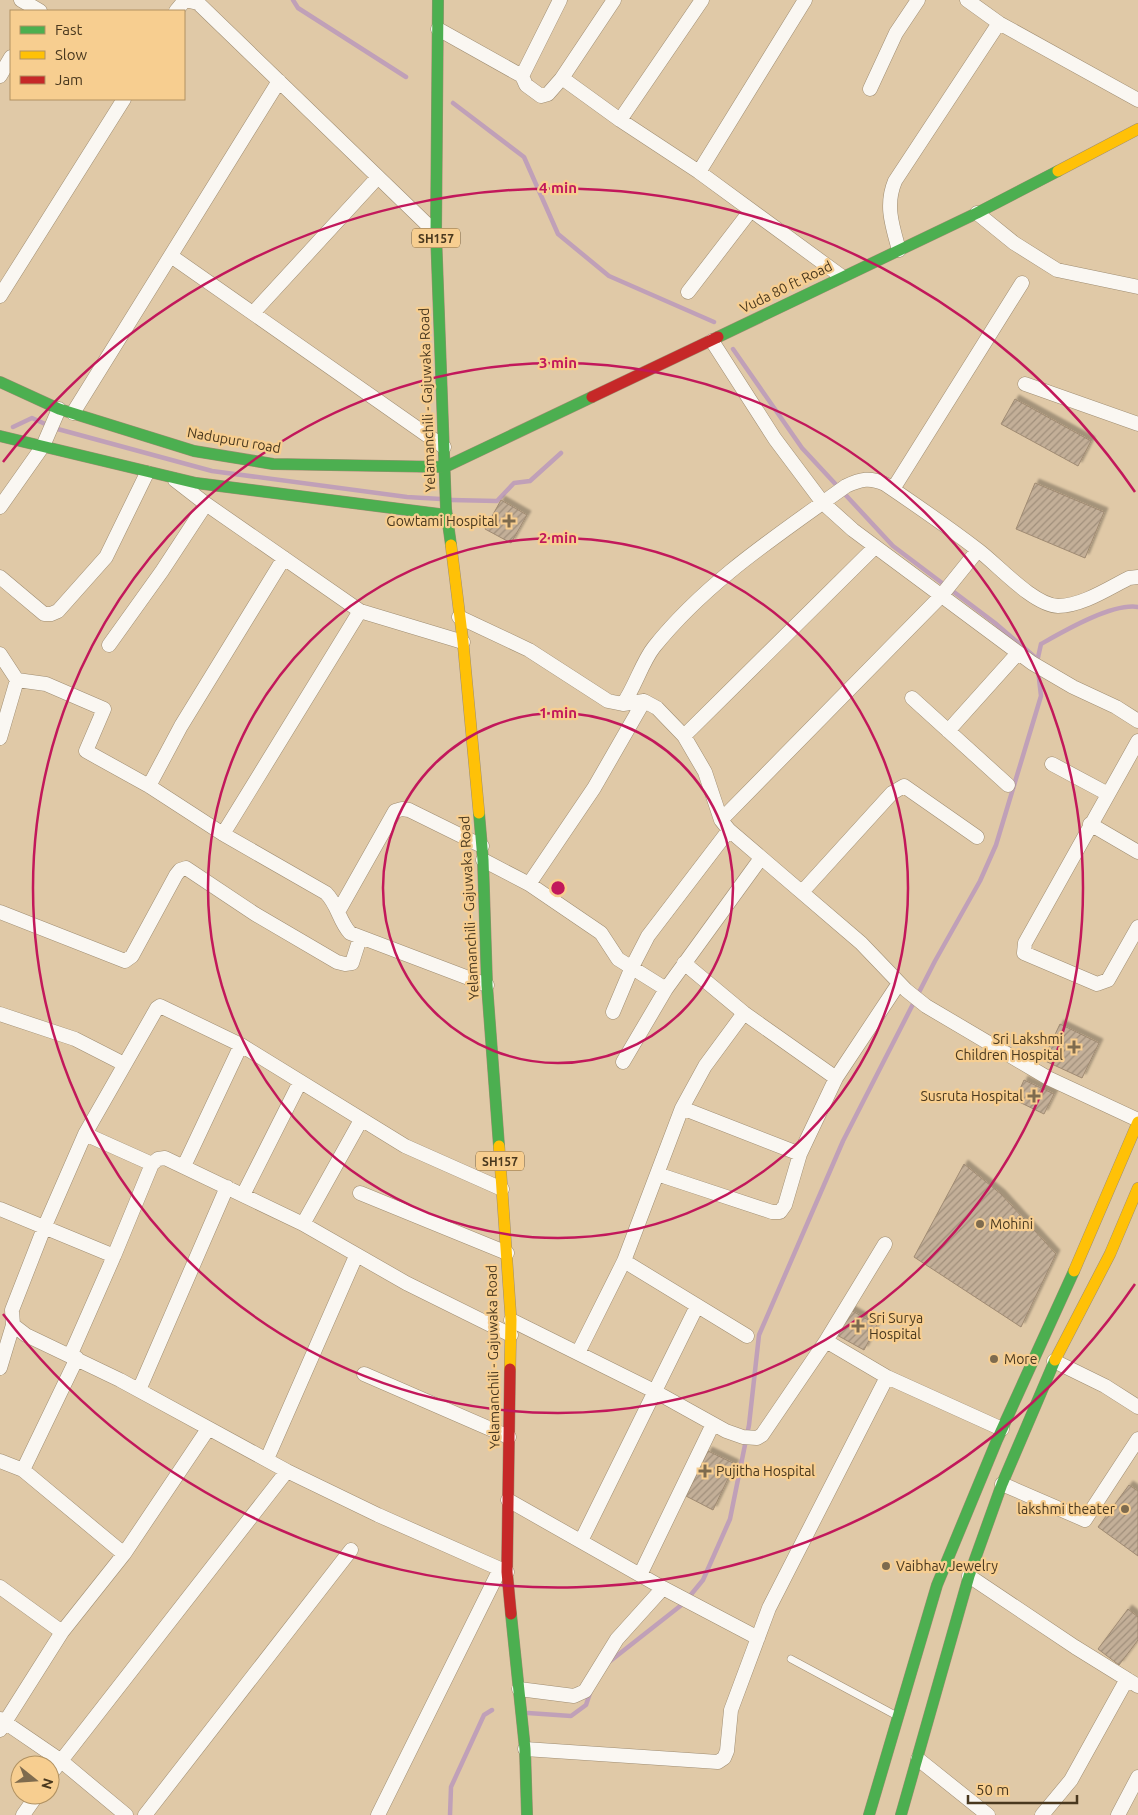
<svg xmlns="http://www.w3.org/2000/svg" width="1138" height="1815" viewBox="0 0 1138 1815" font-family="Ubuntu,sans-serif">
  <defs>
    <pattern id="building-hatch" width="6" height="6" patternUnits="userSpaceOnUse" patternTransform="scale(1.25)"><rect width="6" height="6" fill="#c3af98"/><path d="M-1 1l2-2M0 6l6-6M5 7l2-2" fill="none" stroke="#a08f7b"/></pattern>
    <filter id="shadow"><feDropShadow dx="4" dy="-4" stdDeviation="1" flood-color="#0004"/></filter>
  </defs>
  <rect width="100%" height="100%" fill="#e0c9a7"/>
  <g fill="none" stroke-linecap="round" stroke-linejoin="round">
    <!-- stream -->
    <path stroke="#c0a0b8" stroke-width="4.5" d="M293,0l5,8 108,69
      M453,103l71,54 34,77 51,42 105,46
      M733,349l69,99 91,98 102,77 41,35
      M13,427l19,-9 22,10 158,43 195,26 34,2
      M451,500l46,1 17,-18 16,-2 31,-28
      M1037,662l4,-18c23,-13 71,-41 97,-37
      M609,1662l75,-59 19,-23 27,-61 19,-94 10,-90 84,-194 92,-180 45,-80 16,-36 45,-149 -3,-26
      M528,1713l43,3 15,-11 4,-12
      M450,1815l1,-28 33,-72 8,-5"/>
  </g>
  <!-- building -->
  <path fill="url(#building-hatch)" stroke="#a08b73" filter="url(#shadow)" d="M1015,399l76,42 -13,25 -77,-42z
    M1035,483l69,29 -19,46 -69,-29z
    M501,500l26,15 -16,28 -26,-14z
    M1060,1024l39,19 -17,35 -39,-18z
    M1024,1080l30,14 -10,20 -29,-14z
    M964,1164l37,30 55,60 -35,73 -107,-70z
    M849,1309l28,16 -13,25 -29,-16z
    M708,1451l27,13 -22,46 -27,-14z
    M1129,1485l9,6v65l-40,-29z
    M1128,1609l10,8v23l-19,25 -21,-16z"/>
  <g fill="none" stroke-linecap="round" stroke-linejoin="round">
    <!-- lane casing -->
    <g stroke="#9f8d72" stroke-width="8">
      <path id="lane" d="M791,1659l106,57"/>
    </g>
    <!-- street casing -->
    <g stroke="#9f8d72" stroke-width="15">
      <path id="street" d="M21,0l19,11
        M560,0l-38,76 4,9 15,11 7,-2 14,-16
        M614,0l-52,78 58,42
        M702,0l-82,120 79,52 106,-172
        M967,0l32,23 139,77
        M176,11l9,-11 13,3 238,230
        M438,29l84,47
        M0,76l11,-19
        M870,89l26,-56 22,-33
        M699,172l142,104
        M977,213l37,30 43,27 81,17
        M899,250c-7,-25 -14,-45 -4,-69l104,-158
        M171,256l273,191
        M688,292l63,-82
        M0,296l124,-197
        M253,313l125,-136
        M712,341l63,98 48,64 30,27 179,133 41,24 43,20 22,14
        M1025,384l113,40
        M73,413l206,-332
        M893,489l129,-206
        M206,504l154,107 103,31
        M0,507l43,-61 16,-37
        M0,577l44,37h7l7,-3 48,-54 41,-84
        M459,617l70,33 79,51 15,3 21,-3 13,7 27,28 21,36 16,48 8,10 132,113 45,47 20,16 122,72 90,42
        M109,645l53,-74 44,-67 -31,-24
        M0,654l17,26 -17,58
        M17,680l29,4 58,25 -18,42 63,35 74,48 103,59c12,12 13,28 24,40l137,52
        M912,698l96,87
        M623,704c12,-17 19,-42 31,-57 53,-66 124,-112 192,-161 15,-7 24,-9 39,-2 31,21 63,43 93,66 20,15 55,55 80,56 24,0 51,-18 71,-28l9,-1
        M948,731l70,-78
        M684,736l190,-188
        M1138,741l-113,202 -1,10 73,31 11,-4 30,-53
        M1052,764l56,30
        M149,786l32,-60 103,-168
        M721,820l220,-224 37,-46
        M1090,824l48,28
        M223,834l137,-223
        M483,860l46,24 72,49 17,26 48,30
        M529,884l65,-96 50,-87
        M802,892l90,-99 12,-7 73,51
        M0,912l125,49 7,-5 44,-81 4,-5 6,-2 69,46 82,48 8,2 7,-1 8,-25
        M338,912l57,-101 7,-2 7,1 73,36
        M684,963l60,50 92,65
        M613,1012l19,-45 16,-31 81,-106
        M0,1014l75,25 49,25
        M623,1062l43,-73 95,-131
        M682,1108l118,46
        M85,1134l67,30
        M184,1166l57,-121
        M657,1174l115,38h8l5,-7 15,-51 36,-76 63,-95
        M502,1189l-97,-43 -164,-101 -81,-39 -3,2 -72,126 -41,94 -32,82 1,15 13,10 94,45 167,91 91,44 129,57
        M360,1193l147,60
        M243,1195l57,-113
        M0,1209l114,47 -44,100
        M303,1224l58,-104
        M114,1256l38,-92 6,-5 7,-1 138,66 103,59 105,52
        M624,1261l123,75
        M511,1320l143,71 72,40 17,6 14,1 5,-3 64,-94 59,-97
        M826,1341l61,36
        M578,1353l46,-92 58,-153 23,-42 39,-53
        M1054,1361l51,25 33,21
        M0,1368l13,-43
        M364,1374l145,63
        M139,1390l88,-203
        M267,1459l89,-203
        M0,1461l23,9 54,-112
        M23,1470l101,84
        M1002,1484l83,36 53,-81
        M508,1500l155,88 95,50
        M581,1541l116,-235
        M640,1575l73,-151
        M969,1576l106,71 63,39
        M0,1587l62,45
        M519,1689l55,7 11,-5 32,-52 46,-51
        M0,1719l60,41 66,55
        M0,1730l62,-98 62,-78 84,-125
        M525,1749l193,13 6,-4 3,-7 4,-41 38,-102 118,-231 115,52
        M918,1759l70,56
        M50,1775l237,-304
        M23,1815l14,-20
        M145,1815l206,-265
        M378,1815l122,-246
        M1042,1815l29,-35 56,-101
        M1118,1815l20,-38"/>
    </g>
    <!-- fast casing -->
    <g stroke="#9f8d72" stroke-width="12">
      <path id="fast" d="M438,0l-2,233 10,276 5,36
        M718,337l259,-124 81,-42
        M0,382l59,27 135,42 79,13 172,3 147,-70
        M0,436l196,47 251,32
        M479,813l4,47 4,125 12,161
        M511,1614l14,135 2,66
        M869,1815l68,-230 60,-145 77,-169
        M901,1815l68,-239 33,-92 53,-124"/>
    </g>
    <!-- slow casing -->
    <g stroke="#9f8d72" stroke-width="12">
      <path id="slow" d="M1058,171l80,-42
        M451,545l12,97 16,171
        M499,1146l12,174 -1,49
        M1074,1271l64,-149
        M1055,1360l55,-106 28,-66"/>
    </g>
    <!-- jam casing -->
    <g stroke="#9f8d72" stroke-width="12">
      <path id="jam" d="M592,397l126,-60
        M510,1369l-3,203 4,42"/>
    </g>
    <!-- lane -->
    <use href="#lane" stroke="#faf7f2" stroke-width="7"/>
    <!-- street -->
    <use href="#street" stroke="#faf7f2" stroke-width="14"/>
    <!-- fast -->
    <use href="#fast" stroke="#4caf50" stroke-width="11"/>
    <!-- slow -->
    <use href="#slow" stroke="#ffc107" stroke-width="11"/>
    <!-- jam -->
    <use href="#jam" stroke="#c62828" stroke-width="11"/>
  </g>
  <!-- distance rings -->
  <g fill="none" stroke="#c2185b" stroke-width="2.5">
    <circle cx="558" cy="888" r="175"/>
    <circle cx="558" cy="888" r="350"/>
    <circle cx="558" cy="888" r="525"/>
    <path d="M1135 1284A700 700 0 0 1 3 1314M3 462A700 700 0 0 1 1135 492"/>
  </g>
  <!-- markers -->
  <g fill="#7e6b4e" stroke="#f7ce90" stroke-width="2">
    <path d="M506.5 513.5h5v5h5v5h-5v5h-5v-5h-5v-5h5z"/>
    <path d="M1071.5 1039.5h5v5h5v5h-5v5h-5v-5h-5v-5h5z"/>
    <path d="M1031.5 1088.5h5v5h5v5h-5v5h-5v-5h-5v-5h5z"/>
    <circle cx="980" cy="1224" r="5"/>
    <path d="M855.5 1318.5h5v5h5v5h-5v5h-5v-5h-5v-5h5z"/>
    <circle cx="994" cy="1359" r="5"/>
    <path d="M702.5 1463.5h5v5h5v5h-5v5h-5v-5h-5v-5h5z"/>
    <circle cx="1125" cy="1509" r="5"/>
    <circle cx="886" cy="1566" r="5"/>
  </g>
  <g text-anchor="middle" dominant-baseline="central" stroke-width="4.5" stroke-linejoin="round" paint-order="stroke">
    <!-- shield labels -->
    <g fill="#f7ce90" stroke="#7d6540" stroke-width="1">
      <rect x="412" y="228.5" width="48" height="19" rx="4"/>
      <rect x="476" y="1151.5" width="48" height="19" rx="4"/>
    </g>
    <g font-size="12" font-weight="bold" fill="#49381e">
      <text x="436" y="238">SH157</text>
      <text x="500" y="1161">SH157</text>
    </g>
    <!-- street labels -->
    <g font-size="14" fill="#49381e" stroke="#f7ce90">
      <text transform="translate(786 287) rotate(-26)">Vuda 80 ft Road</text>
      <text transform="translate(427 400) rotate(-92)">Yelamanchili - Gajuwaka Road</text>
      <text transform="translate(234 440) rotate(10)">Nadupuru road</text>
      <text transform="translate(469 908) rotate(-93)">Yelamanchili - Gajuwaka Road</text>
      <text transform="translate(493 1357) rotate(-91)">Yelamanchili - Gajuwaka Road</text>
    </g>
    <!-- poi labels -->
    <g font-size="14" fill="#49381e" stroke="#f7ce90" text-anchor="start">
      <text x="498" y="521" text-anchor="end">Gowtami Hospital</text>
      <text x="1063" y="1039" text-anchor="end">Sri Lakshmi<tspan x="1063" dy="16">Children Hospital</tspan></text>
      <text x="1023" y="1096" text-anchor="end">Susruta Hospital</text>
      <text x="990" y="1224">Mohini</text>
      <text x="869" y="1318">Sri Surya<tspan x="869" dy="16">Hospital</tspan></text>
      <text x="1004" y="1359">More</text>
      <text x="716" y="1471">Pujitha Hospital</text>
      <text x="1115" y="1509" text-anchor="end">lakshmi theater</text>
      <text x="896" y="1566">Vaibhav Jewelry</text>
    </g>
  </g>
  <circle cx="558" cy="888" r="8" fill="#c2185b" stroke="#f7ce90" stroke-width="2.5"/>
  <g font-size="15" text-anchor="middle" font-weight="bold" fill="#c2185b" stroke="#f7ce90" stroke-width="4.5" stroke-linejoin="round" paint-order="stroke">
    <text x="558" y="193">4 min</text>
    <text x="558" y="368">3 min</text>
    <text x="558" y="543">2 min</text>
    <text x="558" y="718">1 min</text>
  </g>
  <!-- legend -->
  <rect x="10" y="10" width="175" height="90" fill="#f7ce90" stroke="#b19262"/>
  <rect x="20" y="26" width="25" height="8" fill="#4caf50" stroke="#b19262"/>
  <text x="55" y="35" font-size="15" fill="#49381e">Fast</text>
  <rect x="20" y="51" width="25" height="8" fill="#ffc107" stroke="#b19262"/>
  <text x="55" y="60" font-size="15" fill="#49381e">Slow</text>
  <rect x="20" y="76" width="25" height="8" fill="#c62828" stroke="#b19262"/>
  <text x="55" y="85" font-size="15" fill="#49381e">Jam</text>
  <!-- north arrow -->
  <g transform="translate(35 1780) rotate(107)"><circle r="24" fill="#f7ce90" stroke="#b19262"/>
  <path d="M0-4L9 19L0 12L-9 19Z" fill="#7e6b4e"/>
  <text y="-8" font-size="14" font-weight="bold" text-anchor="middle" fill="#49381e">N</text>
  </g>
  <!-- scale -->
  <path d="M968 1795v8h109v-8" fill="none" stroke="#49381e" stroke-width="2.5"/>
  <text x="976" y="1795" font-size="15" fill="#49381e" stroke="#f7ce90" stroke-width="4" paint-order="stroke">50 m</text>
</svg>
